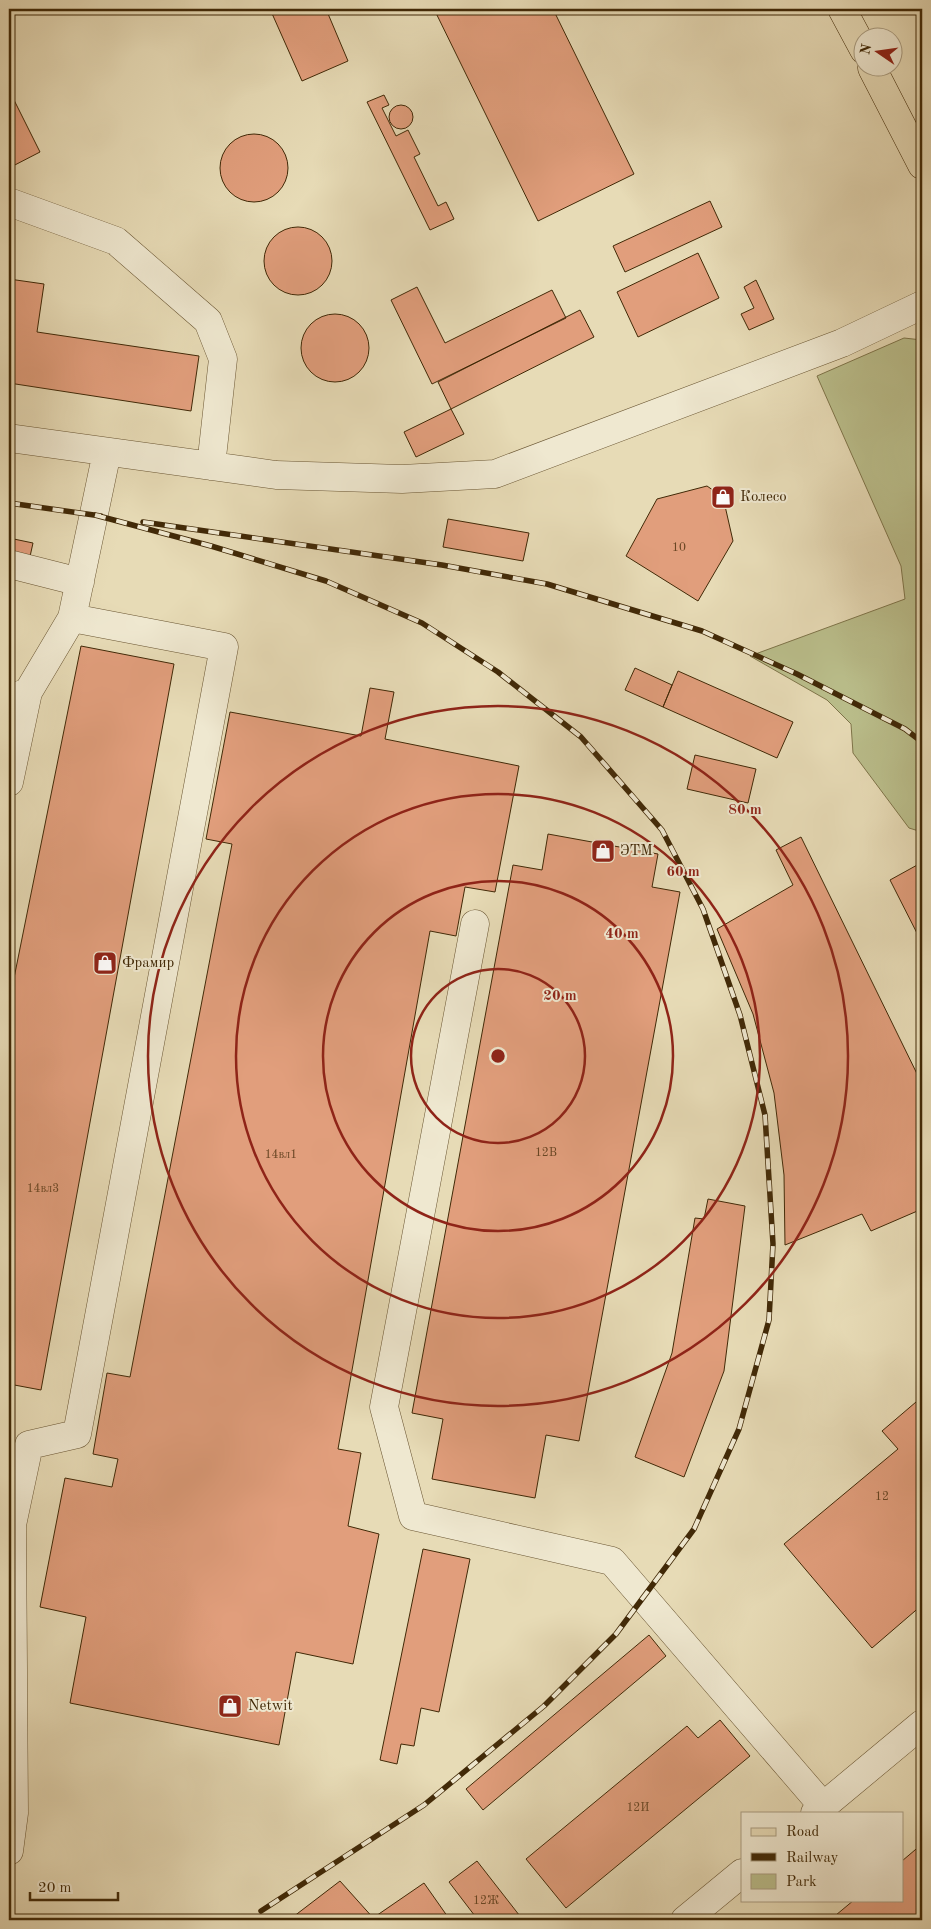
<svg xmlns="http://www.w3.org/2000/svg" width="931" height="1929" viewBox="0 0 931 1929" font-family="'Old Standard TT',serif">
  <rect width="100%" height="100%" fill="#e7dbb6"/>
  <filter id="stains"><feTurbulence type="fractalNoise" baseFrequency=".004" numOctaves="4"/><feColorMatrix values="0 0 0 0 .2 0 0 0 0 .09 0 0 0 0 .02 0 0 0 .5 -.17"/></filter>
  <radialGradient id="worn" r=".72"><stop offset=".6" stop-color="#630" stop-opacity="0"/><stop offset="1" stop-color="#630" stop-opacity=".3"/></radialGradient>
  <!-- green -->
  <path fill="#babe8b" stroke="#7e7449" d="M904,338l18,2v492l-13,-4 -56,-75 -2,-29 -24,-24 -77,-44 155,-57 -4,-33 -84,-190z"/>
  <!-- building -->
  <path fill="#e19e7c" stroke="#412907" d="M270,9h56l22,52 -46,20z
    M434,9h119l81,165 -96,47z
    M9,90l31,62 -31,16z
    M384,95l5,10 -7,3 14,28 12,-6 12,24 -6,3 24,49 8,-4 8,17 -24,11 -63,-128z
    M389 117a12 12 0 1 1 24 0a12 12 0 1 1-24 0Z
    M220 168a34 34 0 1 1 68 0a34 34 0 1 1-68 0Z
    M710,201l12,26 -97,45 -12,-26z
    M264 261a34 34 0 1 1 68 0a34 34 0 1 1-68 0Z
    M698,253l21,45 -81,39 -21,-45z
    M9,279l35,5 -7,48 162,24 -8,55 -182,-28z
    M756,280l18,39 -25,11 -8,-16 13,-6 -10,-21z
    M417,287l28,56 107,-53 14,28 -134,66 -41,-84z
    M580,310l14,27 -143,72 -13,-27z
    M301 348a34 34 0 1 1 68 0a34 34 0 1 1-68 0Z
    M451,409l13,25 -48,23 -12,-25z
    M707,486l16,11 10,44 -35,60 -72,-45 31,-57z
    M448,519l81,14 -6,28 -80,-14z
    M9,538l24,5 -4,18 -20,-4z
    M81,646l93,18 -133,726 -32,-6v-391h2z
    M635,668l37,17 -9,22 -38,-17z
    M678,671l115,51 -16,36 -114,-51z
    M370,688l24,4 -9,47 134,27 -24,126 -30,-5 -9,49 -26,-5 -92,518 23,4 -13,73 31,8 -26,130 -57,-12 -17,93 -209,-42 16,-86 -46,-10 25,-129 47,9 6,-28 -25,-5 14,-81 23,4 102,-533 -26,-5 24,-127 131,24z
    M695,755l61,14 -8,34 -61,-14z
    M548,834l110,20 -6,33 28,5 -101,549 -33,-6 -11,63 -103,-19 11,-60 -31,-6 101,-548 29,5z
    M801,837l121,247v125l-51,22 -9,-17 -77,31 -1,-70 -10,-82 -21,-79 -36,-85 76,-44 -17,-35z
    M919,864l3,6v73l-32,-63z
    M708,1199l37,7 -21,165 -40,106 -49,-20 37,-104 23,-135 9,1z
    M916,1402l6,8v195l-50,43 -88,-104 114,-95 -16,-18z
    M423,1549l47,10 -31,153 -18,-4 -7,38 -13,-2 -4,20 -17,-4z
    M649,1635l17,21 -183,154 -17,-21z
    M720,1720l30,36 -184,152 -40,-49 161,-133 11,12z
    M922,1844v76h-92l24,-20h48v-39z
    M477,1861l46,59h-45l-29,-38z
    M340,1881l35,39h-86z
    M424,1883l26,37h-75l-2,-2z"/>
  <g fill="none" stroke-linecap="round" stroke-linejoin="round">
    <!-- minor casing -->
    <g stroke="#6a5633" stroke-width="29">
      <path id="minor" d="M9,202l107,39 92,80 15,38 -12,107
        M9,438l267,37 126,4 93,-5 347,-131 80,-38
        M9,564l71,18
        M9,699l19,-7 44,-74
        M9,782l19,-90
        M475,924l-91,483 29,109 199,45 211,245
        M815,1813l107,-89
        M9,1851l5,-38 -2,-288 17,-80 48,-11 147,-787 -152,-29 35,-166
        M685,1920l57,-47"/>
    </g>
    <!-- major casing -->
    <g stroke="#412907" stroke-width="29">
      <path id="major" d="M842,9l22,41
        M872,68l50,97"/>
    </g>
    <!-- minor -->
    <use href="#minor" stroke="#efe8d0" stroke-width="28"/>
    <!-- major -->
    <use href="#major" stroke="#e7dbb6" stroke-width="28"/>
    <!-- rail casing -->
    <g stroke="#412907" stroke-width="5.5">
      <path id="rail" d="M9,503l92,13
        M95,515l116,31 115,35 96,42 76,49 83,65 81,93 41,79 37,106 25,100 8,129 -4,76 -30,109 -45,100 -78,105 -72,72 -120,99 -163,106
        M143,522l299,43 105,19 155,47 95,43 108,55 17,13"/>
    </g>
    <!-- rail -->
    <use href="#rail" stroke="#efe8d0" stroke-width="4" stroke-dasharray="11" stroke-linecap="butt"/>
  </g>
  <!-- distance rings -->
  <g fill="none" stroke="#8f2418" stroke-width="2.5">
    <circle cx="498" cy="1056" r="87"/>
    <circle cx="498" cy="1056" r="175"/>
    <circle cx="498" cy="1056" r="262"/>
    <circle cx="498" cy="1056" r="350"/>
  </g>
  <!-- icons -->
  <defs>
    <g id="shop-square" transform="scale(1.25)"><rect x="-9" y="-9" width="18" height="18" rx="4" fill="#8f2418" stroke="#efe8d0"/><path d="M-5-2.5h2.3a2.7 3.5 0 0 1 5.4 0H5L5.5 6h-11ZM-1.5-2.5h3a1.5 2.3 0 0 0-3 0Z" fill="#fff"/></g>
  </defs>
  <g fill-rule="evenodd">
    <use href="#shop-square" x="723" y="497"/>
    <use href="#shop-square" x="603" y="851"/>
    <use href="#shop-square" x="105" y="963"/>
    <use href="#shop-square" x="230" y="1706"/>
  </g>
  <g text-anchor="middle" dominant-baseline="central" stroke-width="4" stroke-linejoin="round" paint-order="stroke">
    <!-- number labels -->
    <g font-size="12" fill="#694624">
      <text x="679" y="548">10</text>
      <text x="546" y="1153">12В</text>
      <text x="281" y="1155">14вл1</text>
      <text x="43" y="1189">14вл3</text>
      <text x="882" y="1497">12</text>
      <text x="638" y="1808">12И</text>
      <text x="486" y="1901">12Ж</text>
    </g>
    <!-- poi labels -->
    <g font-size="15" fill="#412907" stroke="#efe8d0" text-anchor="start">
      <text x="740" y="497">Колесо</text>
      <text x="620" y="851">ЭТМ</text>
      <text x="122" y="963">Фрамир</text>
      <text x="248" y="1706">Netwit</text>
    </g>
  </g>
  <circle cx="498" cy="1056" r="8" fill="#8f2418" stroke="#efe8d0" stroke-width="2.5"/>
  <g font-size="15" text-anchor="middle" font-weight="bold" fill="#8f2418" stroke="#efe8d0" stroke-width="4" stroke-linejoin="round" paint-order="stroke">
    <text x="745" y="814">80 m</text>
    <text x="683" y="876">60 m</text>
    <text x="622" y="938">40 m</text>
    <text x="560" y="1000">20 m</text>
  </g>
  <!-- margin -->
  <rect width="931" height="1929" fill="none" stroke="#e7dbb6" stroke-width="30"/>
  <rect x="10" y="10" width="911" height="1909" fill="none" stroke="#412907" stroke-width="2.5"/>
  <rect x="15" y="15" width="901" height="1899" fill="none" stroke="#412907"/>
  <!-- legend -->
  <rect x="741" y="1812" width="162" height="90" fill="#efe8d0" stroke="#a99c80"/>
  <rect x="751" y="1828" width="25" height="8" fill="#e7dbb6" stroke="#a99c80"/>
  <text x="786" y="1836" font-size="15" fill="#412907">Road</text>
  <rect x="751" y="1853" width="25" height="8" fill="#412907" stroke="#a99c80"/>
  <text x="786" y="1862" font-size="15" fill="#412907">Railway</text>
  <rect x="751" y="1874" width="25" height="15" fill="#babe8b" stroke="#a99c80"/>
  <text x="786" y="1886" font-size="15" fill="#412907">Park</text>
  <!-- north arrow -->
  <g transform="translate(878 52) rotate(283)"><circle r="24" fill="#efe8d0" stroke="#a99c80"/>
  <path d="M0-4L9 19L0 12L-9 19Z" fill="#8f2418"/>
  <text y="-8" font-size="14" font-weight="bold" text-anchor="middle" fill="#412907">N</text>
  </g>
  <!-- scale -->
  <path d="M30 1892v8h88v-8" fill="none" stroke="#412907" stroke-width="2.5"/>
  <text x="38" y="1892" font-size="15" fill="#412907" stroke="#efe8d0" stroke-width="4" paint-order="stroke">20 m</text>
  <rect width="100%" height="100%" filter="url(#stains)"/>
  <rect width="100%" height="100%" fill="url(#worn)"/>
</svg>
